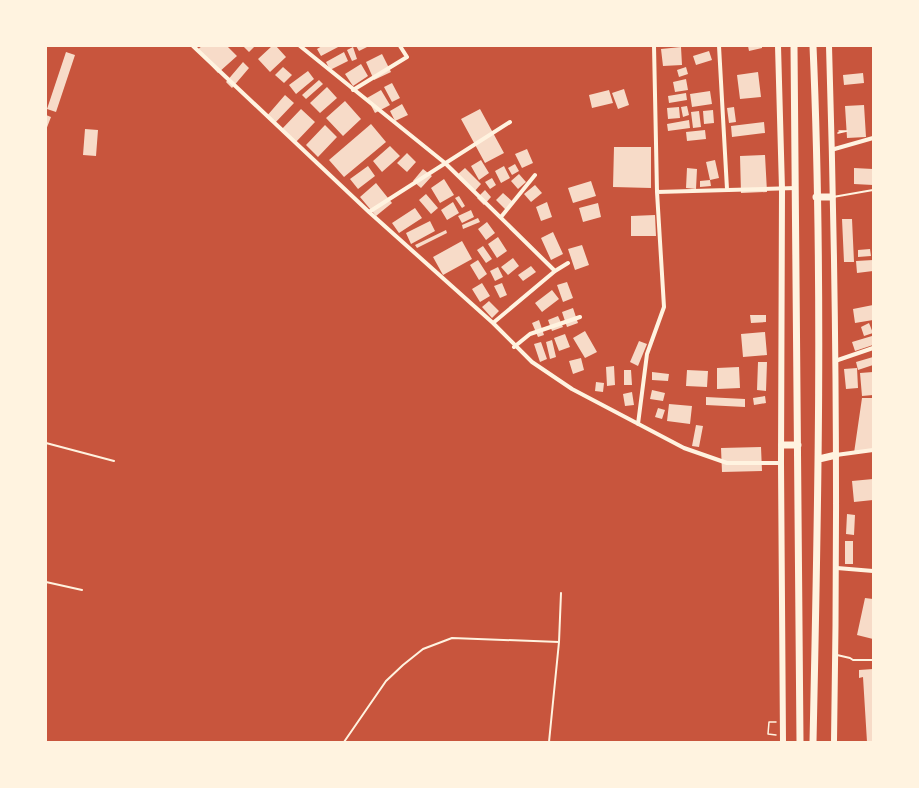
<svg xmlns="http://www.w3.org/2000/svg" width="919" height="788" viewBox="0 0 919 788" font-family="Ubuntu,sans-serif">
  <rect width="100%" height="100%" fill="#c8553d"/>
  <!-- building -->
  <path fill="#f7dbc8" d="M202,46h25l10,10 -19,17 -21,-23z
    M243,46h12l-6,6z
    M272,46h4l10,11 -16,15 -12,-13z
    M322,46h18l-19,10 -4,-7z
    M356,46h13l-10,5z
    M748,46h14v2l-13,3z
    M353,47l4,12 -5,2 -5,-11z
    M681,47l1,18 -19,1 -2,-17z
    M709,51l3,9 -16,5 -3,-9z
    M66,52l9,3 -19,57 -9,-3z
    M344,52l4,9 -18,9 -4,-8z
    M382,54l9,18 -17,8 -8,-18z
    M243,62l6,6 -17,20 -6,-6z
    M361,64l7,12 -15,10 -8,-12z
    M283,67l9,8 -8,8 -9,-8z
    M686,67l2,7 -9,3 -2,-7z
    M308,71l6,8 -18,15 -7,-9z
    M758,72l3,25 -21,2 -3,-24z
    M863,73l1,10 -20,2 -1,-10z
    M686,79l2,11 -13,2 -2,-10z
    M319,80l4,4 -17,15 -4,-4z
    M392,83l8,15 -8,4 -8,-15z
    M327,87l10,11 -17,15 -10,-10z
    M624,89l5,16 -11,4 -6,-16z
    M381,90l9,15 -15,8 -8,-15z
    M609,90l4,13 -21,5 -3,-13z
    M710,91l2,13 -20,3 -2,-13z
    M686,93l1,7 -18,3 -1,-7z
    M285,95l9,8 -20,21 -8,-7z
    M345,101l16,18 -18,17 -17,-18z
    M402,104l6,11 -13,6 -5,-10z
    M864,105l2,32 -19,1 -2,-32z
    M687,106l2,9 -6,2 -2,-10z
    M679,107l1,11 -12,1 -1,-11z
    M734,107l2,15 -7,1 -2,-15z
    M301,109l14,13 -20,21 -14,-13z
    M480,109l24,44 -19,10 -24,-44z
    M713,110l1,13 -10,1 -1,-13z
    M699,111l2,16 -8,1 -2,-16z
    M46,115l5,2 -5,13z
    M689,120l1,8 -22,3 -1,-7z
    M764,122l1,11 -33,4 -1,-11z
    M371,124l15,18 -42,35 -15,-17z
    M325,125l12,12 -19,20 -12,-12z
    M85,129l13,1 -2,26 -13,-1z
    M705,130l1,9 -19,2 -1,-9z
    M390,146l10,10 -18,16 -9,-11z
    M614,147h37v41l-38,-1z
    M527,149l6,14 -11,5 -7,-14z
    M407,153l9,9 -9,10 -10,-9z
    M765,155l2,37 -26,1 -1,-37z
    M481,160l8,13 -10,7 -8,-14z
    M715,160l4,18 -9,2 -4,-18z
    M515,164l4,7 -7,4 -4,-7z
    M368,166l7,10 -17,13 -8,-10z
    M504,166l6,12 -9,5 -6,-12z
    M465,168l16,16 -7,8 -17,-17z
    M687,168l10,1 -1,20 -10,-1z
    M854,168l19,1v16l-19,-1z
    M423,169l9,7 -11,12 -8,-7z
    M519,174l7,8 -8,7 -7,-8z
    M492,178l4,7 -6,4 -5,-7z
    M444,179l10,16 -14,8 -9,-15z
    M710,180l1,6 -11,1v-6z
    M591,181l5,15 -23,7 -5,-15z
    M376,183l16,20 -16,13 -16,-19z
    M535,185l7,8 -11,9 -7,-8z
    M485,190l6,7 -7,8 -7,-7z
    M503,193l11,10 -7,8 -11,-11z
    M426,194l12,14 -7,6 -12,-14z
    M459,196l6,10 -3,2 -7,-10z
    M453,202l6,11 -12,7 -6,-10z
    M547,202l5,15 -11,4 -5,-14z
    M598,203l3,14 -18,5 -4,-14z
    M415,208l7,10 -23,15 -7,-10z
    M471,210l3,7 -12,6 -4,-7z
    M655,215l1,21h-25v-20z
    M478,218l2,4 -17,7 -1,-4z
    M842,219h10l2,43h-10z
    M430,221l5,10 -24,13 -5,-11z
    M487,222l8,11 -9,7 -8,-11z
    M446,230l1,3 -30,15 -2,-3z
    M553,232l10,22 -12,6 -10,-22z
    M498,237l9,14 -10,7 -9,-14z
    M462,241l10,18 -29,16 -10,-18z
    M582,245l7,20 -14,5 -7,-21z
    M483,246l9,13 -6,4 -9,-13z
    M870,249l1,7 -13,1v-7z
    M513,258l6,8 -11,9 -7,-8z
    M478,260l9,14 -8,6 -9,-15z
    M873,260v11l-16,2 -1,-12z
    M531,266l5,6 -13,9 -5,-6z
    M498,267l5,10 -8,4 -5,-10z
    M567,282l6,16 -10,4 -6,-17z
    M482,283l8,13 -10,6 -8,-13z
    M502,283l5,12 -7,3 -6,-12z
    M552,290l7,9 -17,13 -7,-9z
    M489,301l10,10 -7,7 -10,-11z
    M873,305v15l-18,3 -2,-14z
    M573,308l5,15 -11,4 -5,-15z
    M750,315h16v7l-15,1z
    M558,316l5,11 -11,4 -4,-11z
    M539,320l5,15 -6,2 -6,-14z
    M869,323l4,10 -9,3 -3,-9z
    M585,331l12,21 -12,6 -12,-20z
    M765,332l2,23 -24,2 -2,-23z
    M565,334l5,13 -11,4 -5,-13z
    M872,336l1,9 -18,6 -3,-9z
    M552,340l4,17 -6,2 -4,-17z
    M639,341l8,3 -9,22 -8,-4z
    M541,342l6,17 -7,3 -6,-18z
    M873,357v8l-15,5 -2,-8z
    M581,358l3,12 -11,4 -4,-13z
    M758,362h9l-1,29 -9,-1z
    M614,366l1,19 -8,1 -1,-19z
    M739,367l1,21 -23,1v-21z
    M857,368l1,20 -12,1 -2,-20z
    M624,370h7l1,15h-8z
    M687,370l21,1 -1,16 -21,-1z
    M652,372l17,2 -1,7 -16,-1z
    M873,372v23l-11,1 -2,-23z
    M596,382l8,1 -1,9 -8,-1z
    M652,390l13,3 -2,8 -13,-2z
    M632,392l2,13 -9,1 -2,-12z
    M765,396l1,7 -12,2 -1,-7z
    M706,397l39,2v8l-39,-2z
    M862,398h11v51l-19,4z
    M669,404l23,2 -2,18 -23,-3z
    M658,408l7,2 -3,9 -7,-2z
    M696,425l7,1 -4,21 -7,-1z
    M761,447l1,24 -40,1 -1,-24z
    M873,479v21l-19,2 -2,-21z
    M847,514l8,1 -1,20 -8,-1z
    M845,541h8v23h-8z
    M865,598l8,1v40l-16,-4z
    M873,669v73h-6l-4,-65 -4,1v-8z"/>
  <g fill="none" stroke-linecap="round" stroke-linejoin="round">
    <!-- path -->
    <path stroke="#fff3e0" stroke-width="1.5" d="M838,133l9,-2h-8
      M776,722h-7l-1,12 8,1"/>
    <!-- service -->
    <path stroke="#fff3e0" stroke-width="2" d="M833,197l40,-7
      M46,443l68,18
      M46,582l36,8
      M837,655l13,3 3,2h20
      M344,742l42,-61 17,-16 20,-16 29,-11 107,4
      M549,742l10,-100 2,-49"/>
    <!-- minor -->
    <path stroke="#fff3e0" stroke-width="4" d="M193,46l176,166 124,111 39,39 40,27 112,59 43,15h54
      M300,46l145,117 110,108
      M719,46l8,143
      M353,90l54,-33 -7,-11
      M831,150l42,-12
      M657,192l139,-4
      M369,212l141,-90
      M501,217l34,-42
      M493,323l62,-52 13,-8
      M514,347l16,-13 50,-17
      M835,361l38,-13
      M638,424l9,-70 17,-47 -7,-115 -3,-146
      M836,455l37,-5
      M837,568l36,3"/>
    <!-- primary -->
    <path stroke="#fff3e0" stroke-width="6" d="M778,46l4,143 -1,274 2,279
      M829,46c7,232 9,464 5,696"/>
    <!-- trunk -->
    <path stroke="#fff3e0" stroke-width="7" d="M794,46l6,696
      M813,46c10,232 5,464 0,696
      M816,197h16
      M782,445h16
      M819,459l17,-4"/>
  </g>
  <!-- border -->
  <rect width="919" height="788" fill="none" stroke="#fff3e0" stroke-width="94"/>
</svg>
